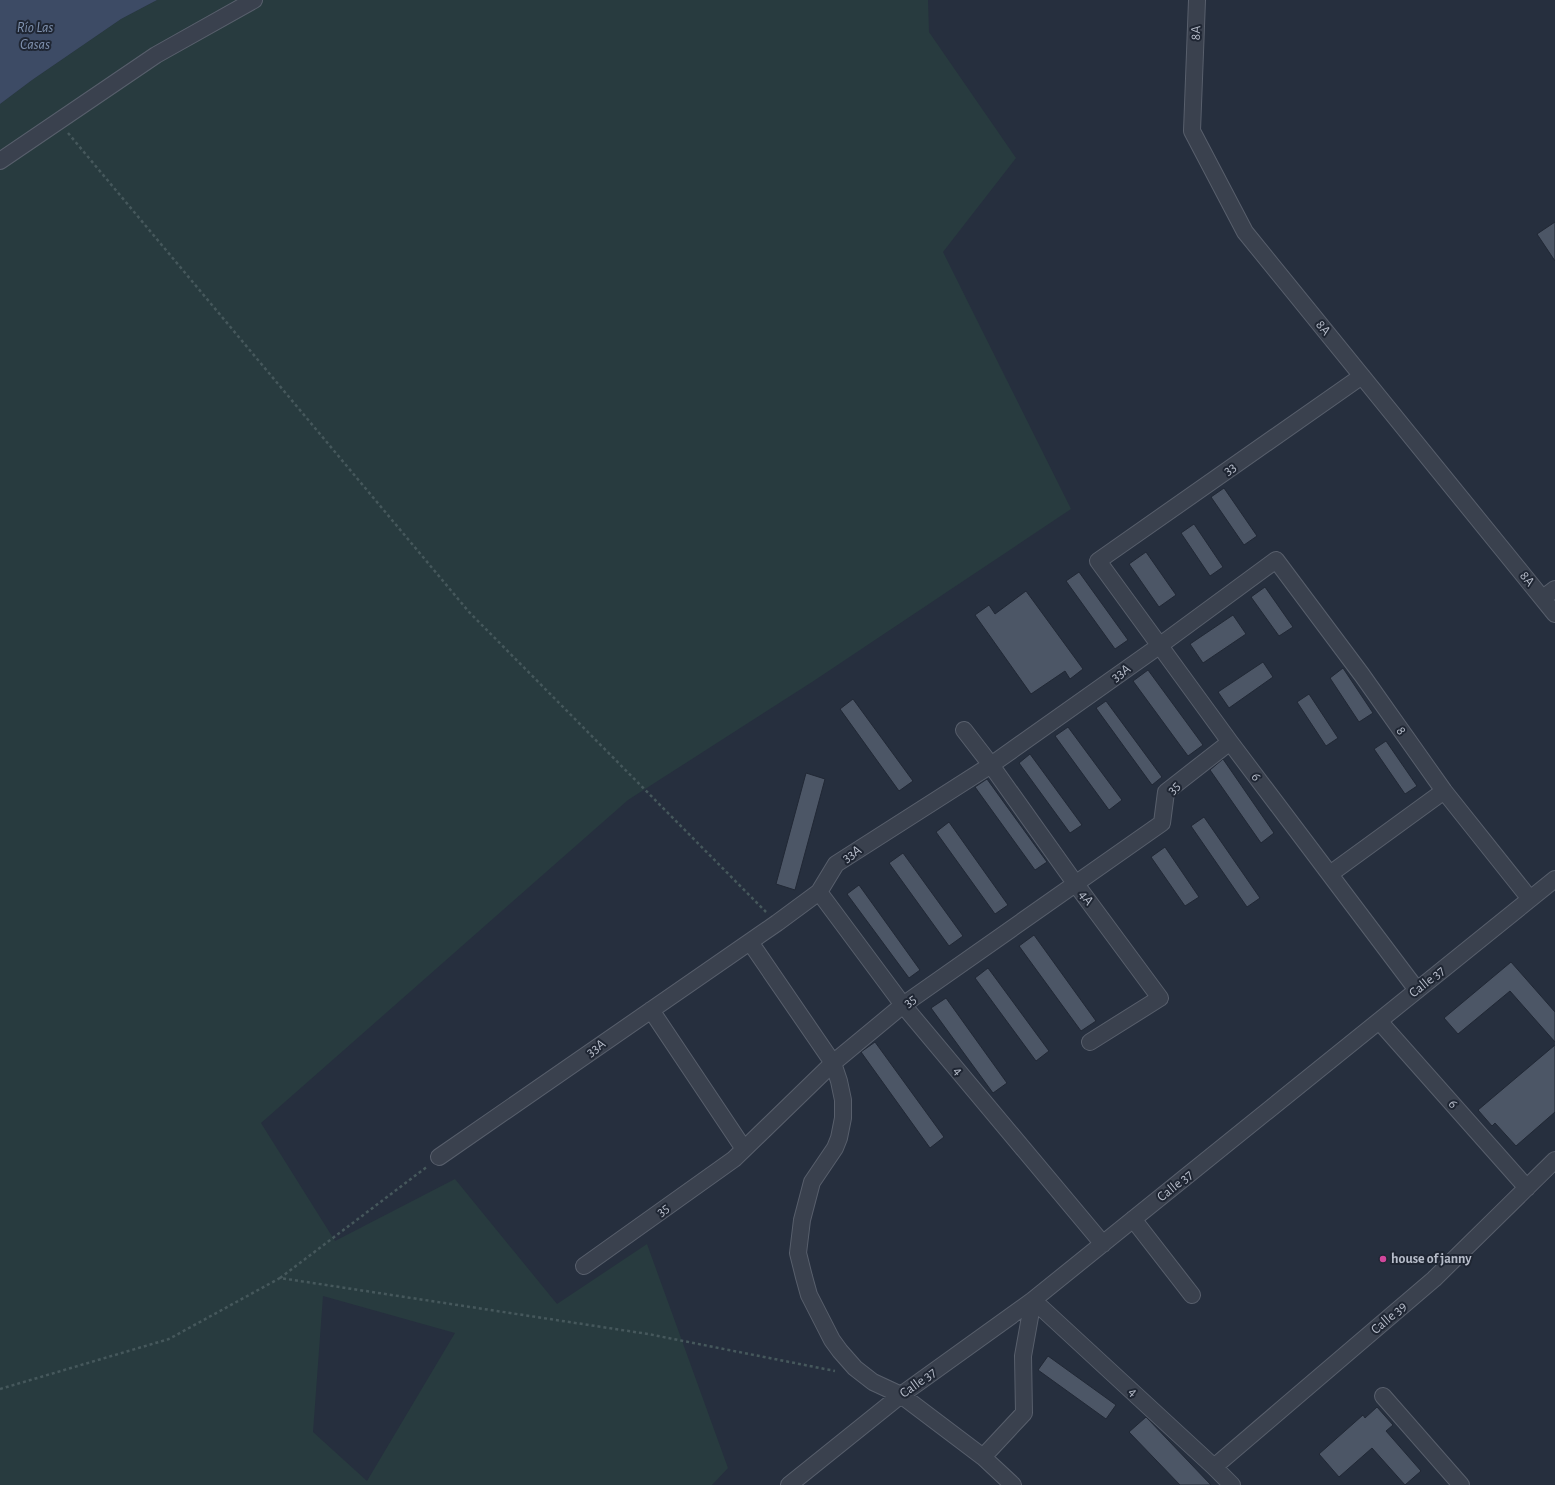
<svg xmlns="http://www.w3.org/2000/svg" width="1555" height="1485" viewBox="0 0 1555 1485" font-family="'Alegreya Sans',sans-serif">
  <rect width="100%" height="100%" fill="#262f3e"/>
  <!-- green -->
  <path fill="#283b3f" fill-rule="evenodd" d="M157,0h771l1,32 87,126 -73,94 128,257 -259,173 -184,118 -367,323 74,118 120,-62 102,125 90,-60 81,224 -16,17h-712v-1381l32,-24 89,-61zM323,1296l132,37 -88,148 -54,-49z"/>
  <!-- water -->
  <path fill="#3d4b65" d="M0,0h157l-36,19 -89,61 -32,24z"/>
  <!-- building -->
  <path fill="#4c5666" stroke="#212835" d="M1555,222v39l-18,-27z
    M1224,488l33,48 -13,9 -33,-48z
    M1194,524l29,43 -13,9 -29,-43z
    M1146,552l30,43 -17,12 -30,-43z
    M1079,572l49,68 -13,9 -49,-68z
    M1265,587l28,40 -14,9 -28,-39z
    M1026,591l57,78 -13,10 -5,-8 -34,23 -56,-79 14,-10 6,9z
    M1233,615l13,19 -43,29 -13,-19z
    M1263,662l10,15 -44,31 -11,-16z
    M1343,668l30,45 -14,9 -29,-44z
    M1148,670l55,75 -15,11 -55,-75z
    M1309,694l29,44 -12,8 -29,-44z
    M853,699l60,82 -14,10 -59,-82z
    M1106,701l56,76 -10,8 -56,-77z
    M1068,727l54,73 -13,10 -54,-74z
    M1386,741l31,45 -12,8 -31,-45z
    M1030,754l52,71 -12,8 -51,-70z
    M1223,759l51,74 -13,10 -51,-73z
    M806,773l19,6 -30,111 -19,-6z
    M987,779l60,83 -12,8 -60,-83z
    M1204,817l56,81 -13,9 -56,-81z
    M949,822l59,83 -13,9 -59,-82z
    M1165,847l34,50 -14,9 -34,-49z
    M903,853l60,83 -14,10 -60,-83z
    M859,885l61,85 -11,8 -62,-84z
    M1034,935l62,86 -15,10 -62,-85z
    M1511,962l44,50v30l-45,-51 -52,43 -14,-16z
    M988,968l61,83 -13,10 -61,-83z
    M946,998l61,85 -14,10 -62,-85z
    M875,1042l69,95 -14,11 -69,-96z
    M1555,1045v67l-39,34 -21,-23 -3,3 -14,-16z
    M1048,1356l68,49 -10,14 -68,-49z
    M1377,1407l16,18 -7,6 35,40 -16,14 -33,-37 -33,29 -20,-23 44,-39 2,3z
    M1146,1417l2,2 63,66h-31l-51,-53z"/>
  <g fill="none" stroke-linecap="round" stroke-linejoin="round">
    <!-- minor casing -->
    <g stroke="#585f6c" stroke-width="18">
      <path id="minor" d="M1197,0l-5,131 53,101 310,382
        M0,161l156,-106 98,-55
        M1362,376l-264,185 132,181 187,248
        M1543,598l12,-9
        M964,730l27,35 84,118 85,115 -70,44
        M1330,874l114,-83
        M819,892l84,113 200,239
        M750,942l83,121 6,18 4,19v18l-4,20 -4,10 -23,34 -10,38 -4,33 6,24 5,18 23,45 8,11 15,17 18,14 28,13 82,62 30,28
        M651,1010l93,139
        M1379,1021l148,167
        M439,1157l338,-234 42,-31 17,-28 155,-99 168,-119 117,-86 86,115 82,116 86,108
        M1133,1219l59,76
        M584,1266l150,-107 99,-96 70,-58 259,-182 4,-31 64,-50
        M1033,1300l181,167 18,18
        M1383,1396l78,89
        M983,1457l41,-44 -1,-57 10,-56
        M1214,1467l220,-188 121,-119
        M789,1485l112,-90 132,-95 522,-421"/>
    </g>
    <!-- path -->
    <path stroke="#46585c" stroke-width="2.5" stroke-dasharray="3 3" stroke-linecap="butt" d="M68,133l401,479 297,300
      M280,1278l148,-112
      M0,1389l169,-50 111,-61 368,56 187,37"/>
    <!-- minor -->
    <use href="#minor" stroke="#3a414e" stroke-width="16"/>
  </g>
  <!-- markers -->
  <circle fill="#d1479c" stroke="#1f2633" stroke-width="1.5" cx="1383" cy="1259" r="4"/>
  <g text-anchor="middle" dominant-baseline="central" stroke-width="4" stroke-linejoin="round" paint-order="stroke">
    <!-- street labels -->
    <g font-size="14" fill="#b6bcc9" stroke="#1f2633">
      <text transform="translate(1196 33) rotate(-88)">8A</text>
      <text transform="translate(1323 328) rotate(51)">8A</text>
      <text transform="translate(1230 469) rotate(-35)">33</text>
      <text transform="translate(1527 579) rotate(51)">8A</text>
      <text transform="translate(1121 673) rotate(-35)">33A</text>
      <text transform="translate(1401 731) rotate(55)">8</text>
      <text transform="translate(1256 777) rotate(53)">6</text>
      <text transform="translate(1174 788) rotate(-46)">35</text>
      <text transform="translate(852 854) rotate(-33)">33A</text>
      <text transform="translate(1086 898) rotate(53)">4A</text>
      <text transform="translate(1427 982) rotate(-39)">Calle 37</text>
      <text transform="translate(910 1001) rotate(-36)">35</text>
      <text transform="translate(596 1048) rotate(-35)">33A</text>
      <text transform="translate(958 1071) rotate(50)">4</text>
      <text transform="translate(1453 1104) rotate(49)">6</text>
      <text transform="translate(1175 1186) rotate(-39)">Calle 37</text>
      <text transform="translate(663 1210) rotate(-36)">35</text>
      <text transform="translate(1389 1318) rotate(-41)">Calle 39</text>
      <text transform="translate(918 1383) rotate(-36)">Calle 37</text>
      <text transform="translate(1133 1392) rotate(42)">4</text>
    </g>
    <!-- poi labels -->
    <g font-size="14" font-weight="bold" fill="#b6bcc9" stroke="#1f2633" text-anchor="start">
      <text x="1391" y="1259">house of janny</text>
    </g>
    <!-- water labels -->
    <g font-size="15" font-style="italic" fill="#7f91ae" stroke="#1f2633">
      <text x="35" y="27">Río Las<tspan x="35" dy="17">Casas</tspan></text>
    </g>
  </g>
</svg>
